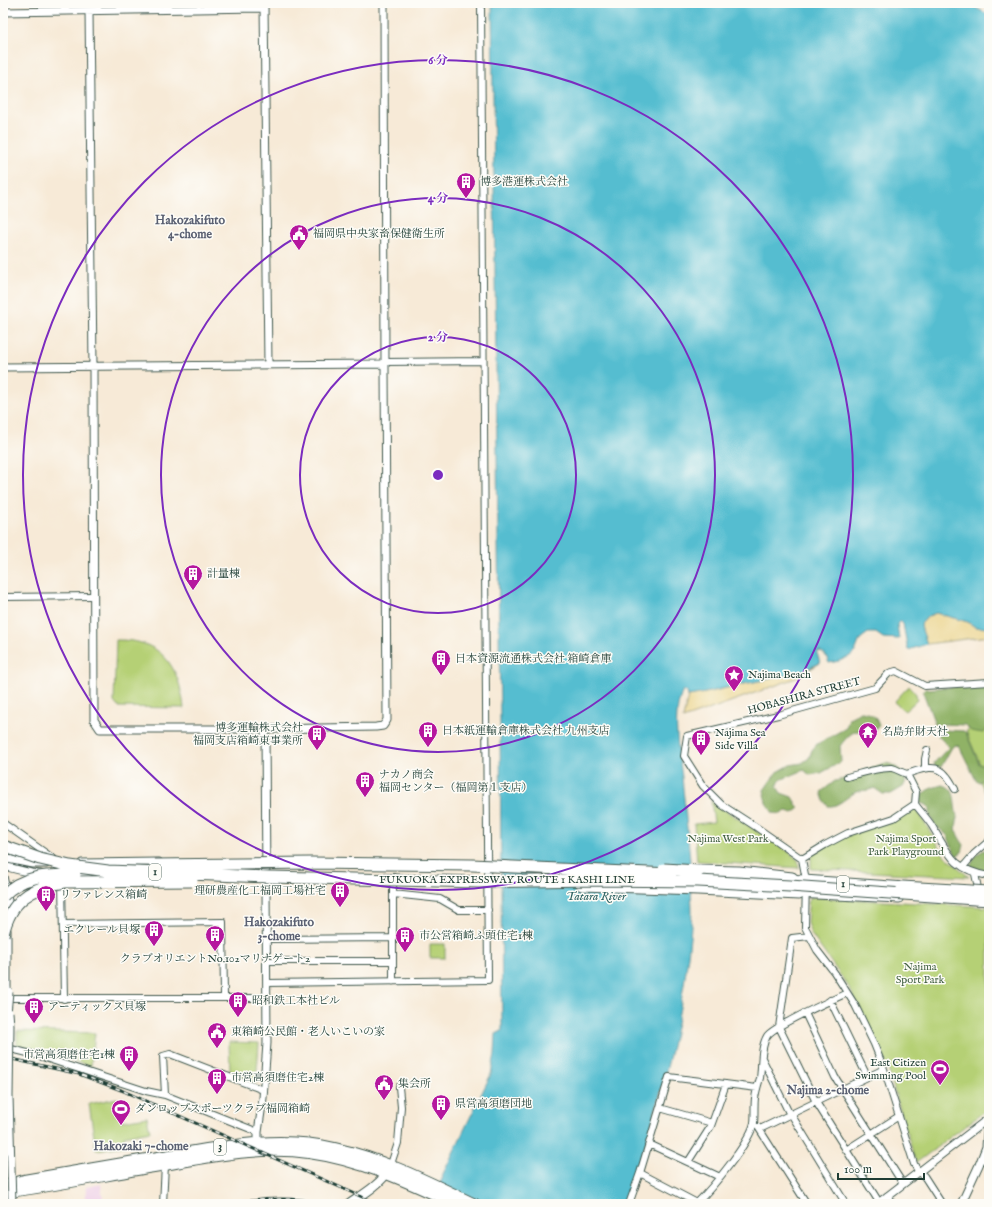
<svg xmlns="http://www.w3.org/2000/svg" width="992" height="1207" viewBox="0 0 992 1207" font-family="'IM FELL English','Noto Serif JP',serif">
  <rect width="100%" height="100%" fill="#fdfcf7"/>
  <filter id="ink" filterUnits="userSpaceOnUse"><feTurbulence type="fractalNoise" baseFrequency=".025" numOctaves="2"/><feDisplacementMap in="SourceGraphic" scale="8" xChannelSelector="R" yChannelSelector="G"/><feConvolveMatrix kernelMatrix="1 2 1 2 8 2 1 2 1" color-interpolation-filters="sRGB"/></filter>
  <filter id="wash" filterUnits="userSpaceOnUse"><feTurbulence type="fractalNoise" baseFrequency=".012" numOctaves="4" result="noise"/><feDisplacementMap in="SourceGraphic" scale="16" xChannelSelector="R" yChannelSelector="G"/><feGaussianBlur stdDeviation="0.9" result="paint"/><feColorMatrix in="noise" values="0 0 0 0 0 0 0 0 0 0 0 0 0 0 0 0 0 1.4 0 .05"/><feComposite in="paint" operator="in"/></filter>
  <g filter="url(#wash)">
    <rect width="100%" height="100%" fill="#f7ead7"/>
    <!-- built -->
    <path fill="#efd0e7" d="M101,1184l2,16 -18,3 1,-16z"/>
    <!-- green -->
    <path fill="#b5d075" stroke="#6a8654" d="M116,640c45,-1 63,25 68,68l-66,-1 -4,-5z
      M909,686l7,8 1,6 -12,11 -11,-9z
      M989,721v80l-9,-20v-17l-14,-33z
      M711,801l78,51 9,8 1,8 -102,-7 -3,-37 20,-2z
      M915,806l29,49 25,22 -158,-8v-14l14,-9z
      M809,897l180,10v201l-73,55 -29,-97 -18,-42 -21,-38 -37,-52 -4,-11z
      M430,944h15v14h-15z
      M17,1031l78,2 -4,33 -74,-21z
      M229,1042l30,1 -3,41 -26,-10z
      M117,1098l5,23 25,-4 3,14 -26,5 2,10 -30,4 -7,-46z"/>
    <!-- forest -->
    <path fill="#90b266" stroke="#58784d" d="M965,686h24v43l-6,4 -12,-2 -6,-6 -24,-1 -4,2 -2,-2 -12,-32 2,-3z
      M861,712c11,1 15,4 18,14 -6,7 -17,3 -25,6 -6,3 -11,10 -14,14l1,16 -20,11 -11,2 -6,-5 -24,10 -3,7 4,6 11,4 7,12 -6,4 -7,-2 -5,3 -8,-1 -7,-10 -2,-13 12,-17 14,-8 12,-2 7,-5 3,-8 5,-6 29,-16 3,-10z
      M943,730l21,1 2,2 13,31 6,2 1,5 -3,9 -4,2 -3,-2 -17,-34 -4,-1 -3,2 -11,20 -6,-1 -1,-3 15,-16 -11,-11z
      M886,763c10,2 17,8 20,18l-3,6 -12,7h-8l-9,-6c-6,3 -9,2 -15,3 -11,3 -20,17 -31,15l-4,-5 -3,-9 14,-11 23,-5 18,-10z
      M942,785c17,3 10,20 16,33 -4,12 -1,17 6,27l-2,7 -6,4 -9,-21 -12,-10 -5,-8v-8l-3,-4 -7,-2c0,-13 12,-15 22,-18z
      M984,850l5,1v22l-15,-3 -4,-4 7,-12z"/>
    <!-- sand -->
    <path fill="#eeda9e" stroke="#868c69" d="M936,613l32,9 7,5 14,1v8l-62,8 -5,-14 -1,-6 7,-8z
      M820,663l-24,15 -113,41 5,-23 18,-3 102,-24z"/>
    <!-- water -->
    <path fill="#54bdd0" stroke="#3a7d82" d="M492,3h475l22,12v613l-14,-1 -7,-5 -32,-9 -8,3 -7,8 1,6 5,14 -19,6 -5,-26 -3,-3 -3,3 2,15 -16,-1 -7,-5h-8l-8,6 -5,13 -5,4 -11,5 -10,2 -4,-9 -5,-3 -3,2 3,10c-26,13 -53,16 -81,22 -17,3 -34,9 -51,11l-1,-4 -4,-1c-12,23 -4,61 -1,86 3,35 8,70 9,106 0,9 1,20 1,30 -6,97 -34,200 -67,291h-195l13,-27 -1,-1 49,-102 4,-20 1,-20 6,-3 -2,-310z"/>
  </g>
  <g filter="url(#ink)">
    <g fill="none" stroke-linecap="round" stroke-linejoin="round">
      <!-- minor casing -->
      <g stroke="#3f574c" stroke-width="8">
        <path id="minor" d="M385,362l98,-1
          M3,597l90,-1
          M925,768v-9l2,-9
          M907,774l9,18 -1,12
          M847,777c11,-3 33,-10 45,-9 5,1 10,5 15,6 12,-4 29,-12 39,1 4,4 6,9 9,14
          M3,823l51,36 1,1
          M802,859l23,-14 23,-12 46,-15 21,-14c5,7 12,14 17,22 17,28 21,44 57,50
          M963,867l11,-13 15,-13
          M975,874l3,14v6
          M393,877v105
          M62,880l2,119
          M393,894l47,5 19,11h29
          M63,924l160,-2 1,75
          M809,936l-17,2 -13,89 37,75 63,100
          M267,939l126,-1
          M267,961h126
          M267,983l221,-3 -7,-977
          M5,998h262
          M830,1000l37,76
          M805,1013l30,64 68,107
          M7,1048l29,7 110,36 19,4 93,37
          M762,1058l28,57
          M165,1095l-2,-39 7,-2 93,36
          M660,1108l52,15
          M791,1114l55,90
          M758,1127l49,77
          M760,1129l124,-60
          M649,1144l71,33
          M846,1150l53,-34
          M688,1162l23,-36 15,-42
          M391,1164l7,-21 3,-36 -2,-20
          M640,1173l57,30
          M887,1196l6,8
          M163,1204l2,-39
          M629,1204l11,-31 29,-96 88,11
          M696,1204c16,-16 53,-60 58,-81 1,-8 0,-17 1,-25 1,-7 3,-13 5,-20 2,-13 0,-30 7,-42 6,-10 67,-37 80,-43
          M942,1204l-18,-28 -6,-5 -4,-7 -30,-95 -10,-25 -19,-39 -21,-33 -17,-22 -12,-23 1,-47 -4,-21 -46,-32 -34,-22 -19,-19 -19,-30 3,-20 91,-21 97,-27 14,-15 7,-2 29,15 64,-4"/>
      </g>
      <!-- tertiary casing -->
      <g stroke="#3f574c" stroke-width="9">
        <path id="tertiary" d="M264,3l4,362
          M384,3l1,363
          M89,11l4,355 1,354 6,9h165
          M3,12l261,-4
          M3,367l378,-3 4,2 2,354 -4,6 -7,1 -111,2 2,314 -4,55 -5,34v15
          M3,858l29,6h14
          M82,863l77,-1
          M3,866l28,7 10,1
          M3,876l5,25 -1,16
          M789,878l117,8
          M795,894l104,5
          M7,930v62
          M877,1204l112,-86
          M961,1204l18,-39 7,-18 2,-28"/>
      </g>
      <!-- secondary casing -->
      <g stroke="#3f574c" stroke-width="10">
        <path id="secondary" d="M349,1204c13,-9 32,-20 40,-34"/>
      </g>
      <!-- trunk casing -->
      <g stroke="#3f574c" stroke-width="12">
        <path id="trunk" d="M3,1186l21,-6c49,-8 97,-17 146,-25 55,-9 110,-20 165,-7 50,11 94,34 140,56
          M3,1193c54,-7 108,-19 162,-28 47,-8 95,-19 144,-12 51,7 99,29 146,51"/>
      </g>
      <!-- motorway casing -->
      <g stroke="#3f574c" stroke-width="13">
        <path id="motorway" d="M699,871l40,1 53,6
          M78,874l29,1
          M582,885l116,4 101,5
          M3,1156l1,-63"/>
      </g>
      <!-- minor -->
      <use href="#minor" stroke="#fff" stroke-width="6"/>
      <!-- tertiary -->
      <use href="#tertiary" stroke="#fff" stroke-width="7"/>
      <!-- secondary -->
      <use href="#secondary" stroke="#fff" stroke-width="8"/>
      <!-- trunk -->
      <use href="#trunk" stroke="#fff" stroke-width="10"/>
      <!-- motorway -->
      <use href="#motorway" stroke="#fff" stroke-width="11"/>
      <!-- rail casing -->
      <g stroke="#1f3d34" stroke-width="3">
        <path id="rail" d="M3,1057l76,17 42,16 257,114
          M232,1204c30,-6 63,-7 94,0"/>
      </g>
      <!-- rail -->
      <use href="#rail" stroke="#fdfcf7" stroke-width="1.5" stroke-dasharray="4.5" stroke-linecap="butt"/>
      <!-- tertiary-bridge casing -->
      <g stroke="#3f574c" stroke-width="9" stroke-linecap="butt">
        <path id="tertiary-bridge" d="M9,1012l1,13 -1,71 3,108"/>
      </g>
      <!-- motorway-bridge casing -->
      <g stroke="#3f574c" stroke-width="13" stroke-linecap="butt">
        <path id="motorway-bridge" d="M3,846l37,13 30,7 38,5 161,6 212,5 110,-2 107,1 92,5 199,14
          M155,865l156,-2 161,2 199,9
          M664,869l35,2
          M902,887l87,5
          M3,896c19,-21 45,-21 72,-21
          M3,935c7,-35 29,-48 62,-53l127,-1
          M4,1093v-69l3,-32"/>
      </g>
      <!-- tertiary-bridge -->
      <use href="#tertiary-bridge" stroke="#fff" stroke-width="7"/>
      <!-- motorway-bridge -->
      <use href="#motorway-bridge" stroke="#fff" stroke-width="11"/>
    </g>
  </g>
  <!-- distance rings -->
  <g fill="none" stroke="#7b2cbf" stroke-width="2">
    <circle cx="438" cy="475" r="138"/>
    <circle cx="438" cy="475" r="277"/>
    <circle cx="438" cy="475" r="415"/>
  </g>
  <!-- icons -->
  <defs>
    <g id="building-pin" transform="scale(1)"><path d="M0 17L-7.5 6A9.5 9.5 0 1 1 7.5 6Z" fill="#b5179e" stroke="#fdfcf7"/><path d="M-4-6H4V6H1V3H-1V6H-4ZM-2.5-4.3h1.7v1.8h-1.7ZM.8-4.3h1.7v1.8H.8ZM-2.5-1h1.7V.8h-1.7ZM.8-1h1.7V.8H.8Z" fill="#fff"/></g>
    <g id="civic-pin" transform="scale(1)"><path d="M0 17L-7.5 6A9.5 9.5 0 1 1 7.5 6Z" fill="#b5179e" stroke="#fdfcf7"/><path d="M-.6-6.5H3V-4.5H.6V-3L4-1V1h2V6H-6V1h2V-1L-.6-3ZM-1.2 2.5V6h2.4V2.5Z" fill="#fff"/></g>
    <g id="sight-pin" transform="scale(1)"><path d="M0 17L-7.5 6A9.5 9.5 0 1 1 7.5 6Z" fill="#b5179e" stroke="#fdfcf7"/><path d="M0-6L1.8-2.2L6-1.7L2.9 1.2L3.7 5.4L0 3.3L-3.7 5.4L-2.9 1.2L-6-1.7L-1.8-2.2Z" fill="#fff"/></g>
    <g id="temple-pin" transform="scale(1)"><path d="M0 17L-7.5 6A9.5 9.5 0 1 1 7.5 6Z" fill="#b5179e" stroke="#fdfcf7"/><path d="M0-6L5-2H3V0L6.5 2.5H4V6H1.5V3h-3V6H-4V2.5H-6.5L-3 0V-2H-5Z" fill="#fff"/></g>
    <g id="stadium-pin" transform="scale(1)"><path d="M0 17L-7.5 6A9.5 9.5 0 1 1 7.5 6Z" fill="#b5179e" stroke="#fdfcf7"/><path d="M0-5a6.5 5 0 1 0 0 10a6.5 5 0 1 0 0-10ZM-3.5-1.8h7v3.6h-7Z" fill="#fff"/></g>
  </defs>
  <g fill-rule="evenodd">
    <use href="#building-pin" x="466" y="182"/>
    <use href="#civic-pin" x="299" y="234"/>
    <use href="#building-pin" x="193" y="574"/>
    <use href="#building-pin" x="441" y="659"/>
    <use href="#sight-pin" x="734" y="675"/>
    <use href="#building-pin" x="428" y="731"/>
    <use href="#temple-pin" x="868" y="732"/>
    <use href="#building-pin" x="317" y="734"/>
    <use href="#building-pin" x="701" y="739"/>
    <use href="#building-pin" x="365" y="781"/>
    <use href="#building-pin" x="340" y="891"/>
    <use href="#building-pin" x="46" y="895"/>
    <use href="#building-pin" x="154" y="930"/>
    <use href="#building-pin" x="215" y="935"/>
    <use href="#building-pin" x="405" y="936"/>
    <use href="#building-pin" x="238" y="1001"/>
    <use href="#building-pin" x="34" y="1007"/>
    <use href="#civic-pin" x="217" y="1032"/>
    <use href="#building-pin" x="129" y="1055"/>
    <use href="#stadium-pin" x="940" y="1069"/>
    <use href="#building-pin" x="217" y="1078"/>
    <use href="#civic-pin" x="384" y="1084"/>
    <use href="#building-pin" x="441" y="1104"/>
    <use href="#stadium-pin" x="121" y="1109"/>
  </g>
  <g text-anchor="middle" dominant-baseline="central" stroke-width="3" stroke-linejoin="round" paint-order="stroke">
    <!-- shield labels -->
    <g fill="#fdfcf7" stroke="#62766e" stroke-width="1">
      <rect x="149" y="864" width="12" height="16" rx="3"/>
      <rect x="837" y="876" width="12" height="16" rx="3"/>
      <rect x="214" y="1139" width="12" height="16" rx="3"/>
    </g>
    <g font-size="10" font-weight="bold" fill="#1f3d34">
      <text x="155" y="872">1</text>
      <text x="843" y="884">1</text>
      <text x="220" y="1147">3</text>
    </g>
    <!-- poi labels -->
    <g font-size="11" fill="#1f3d34" stroke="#fdfcf7" text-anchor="start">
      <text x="480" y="182">博多港運株式会社</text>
      <text x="313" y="234">福岡県中央家畜保健衛生所</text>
      <text x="207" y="574">計量棟</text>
      <text x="455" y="659">日本資源流通株式会社 箱崎倉庫</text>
      <text x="748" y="675">Najima Beach</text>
      <text x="303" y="728" text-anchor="end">博多運輸株式会社<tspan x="303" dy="13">福岡支店箱崎東事業所</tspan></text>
      <text x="442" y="731">日本紙運輸倉庫株式会社 九州支店</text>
      <text x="882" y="732">名島弁財天社</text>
      <text x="715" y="733">Najima Sea<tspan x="715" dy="13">Side Villa</tspan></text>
      <text x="379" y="775">ナカノ商会<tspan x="379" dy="13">福岡センター（福岡第１支店）</tspan></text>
      <text x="326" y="891" text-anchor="end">理研農産化工福岡工場社宅</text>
      <text x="60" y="895">リファレンス箱崎</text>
      <text x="140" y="930" text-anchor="end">エクレール貝塚</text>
      <text x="419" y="936">市公営箱崎ふ頭住宅1棟</text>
      <text x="215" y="959" text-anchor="middle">クラブオリエントNo.102マリナゲート2</text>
      <text x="252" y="1001">昭和鉄工本社ビル</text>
      <text x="48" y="1007">アーティックス貝塚</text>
      <text x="231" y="1032">東箱崎公民館・老人いこいの家</text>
      <text x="115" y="1055" text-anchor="end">市営高須磨住宅1棟</text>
      <text x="926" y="1063" text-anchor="end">East Citizen<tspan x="926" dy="13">Swimming Pool</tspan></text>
      <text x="231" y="1078">市営高須磨住宅2棟</text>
      <text x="398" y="1084">集会所</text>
      <text x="455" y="1104">県営高須磨団地</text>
      <text x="135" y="1109">ダンロップスポーツクラブ福岡箱崎</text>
    </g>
    <!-- street labels -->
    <g font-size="11" fill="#1f3d34" stroke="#fdfcf7">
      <text transform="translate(804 696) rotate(-15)">HOBASHIRA STREET</text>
      <text x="507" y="880">FUKUOKA EXPRESSWAY ROUTE 1 KASHI LINE</text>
    </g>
    <!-- park labels -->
    <g font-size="11" fill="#446244" stroke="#fdfcf7">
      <text x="728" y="839">Najima West Park</text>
      <text x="906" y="839">Najima Sport<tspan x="906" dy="13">Park Playground</tspan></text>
      <text x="920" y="967">Najima<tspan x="920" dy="13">Sport Park</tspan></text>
    </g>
    <!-- neighbourhood labels -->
    <g font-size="12" font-weight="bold" fill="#5a6072" stroke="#fdfcf7">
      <text x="190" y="220">Hakozakifuto<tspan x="190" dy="14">4-chome</tspan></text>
      <text x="279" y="922">Hakozakifuto<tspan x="279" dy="14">3-chome</tspan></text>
      <text x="828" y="1090">Najima 2-chome</text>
      <text x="141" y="1146">Hakozaki 7-chome</text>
    </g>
    <!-- water labels -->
    <g font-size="12" font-style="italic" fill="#2f6363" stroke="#fdfcf7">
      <text x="596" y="896">Tatara River</text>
    </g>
  </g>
  <circle cx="438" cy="475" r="6" fill="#7b2cbf" stroke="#fdfcf7" stroke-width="2"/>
  <g font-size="12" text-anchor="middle" font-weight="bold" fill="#7b2cbf" stroke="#fdfcf7" stroke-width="3" stroke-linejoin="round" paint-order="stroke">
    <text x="438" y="64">6 分</text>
    <text x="438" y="202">4 分</text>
    <text x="438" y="341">2 分</text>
  </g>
  <!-- margin -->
  <rect width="992" height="1207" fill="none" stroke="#fdfcf7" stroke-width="16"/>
  <!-- scale -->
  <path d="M838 1173v6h86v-6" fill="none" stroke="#1f3d34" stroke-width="2"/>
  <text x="844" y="1173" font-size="12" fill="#1f3d34" stroke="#fdfcf7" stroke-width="3" paint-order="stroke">100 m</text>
</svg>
